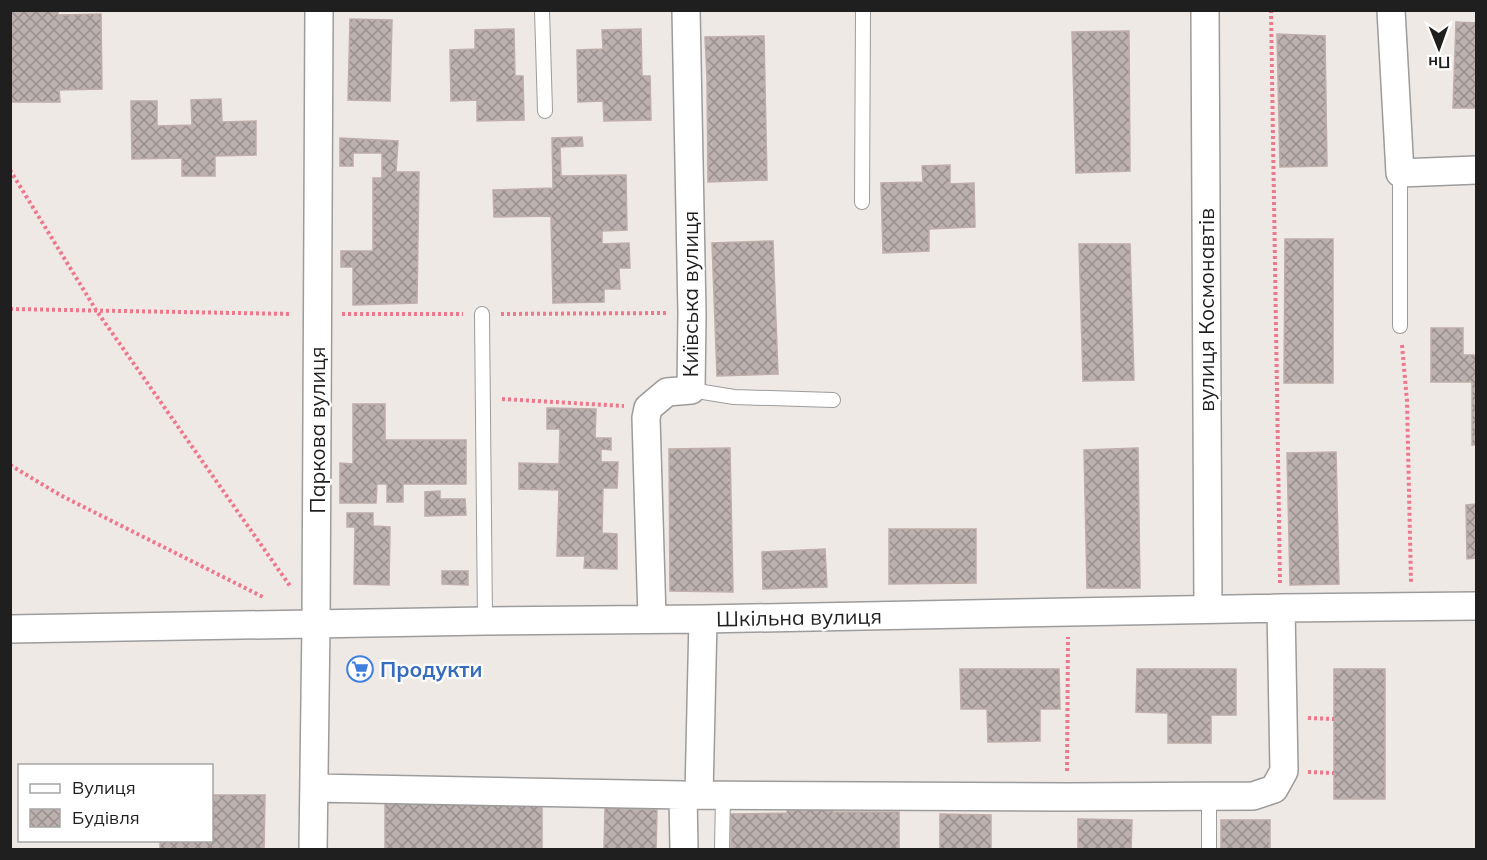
<svg xmlns="http://www.w3.org/2000/svg" width="1487" height="860" viewBox="0 0 1487 860" font-family="Mulish,sans-serif">
  <defs>
    <pattern id="building-cross-hatch" width="8" height="8" patternUnits="userSpaceOnUse" patternTransform="scale(1.5)"><rect width="8" height="8" fill="#bcb1af"/><path d="M0 0l8 8M0 8l8-8" fill="none" stroke="#988f8e"/></pattern>
  </defs>
  <rect width="100%" height="100%" fill="#efe9e6"/>
  <!-- building -->
  <path fill="url(#building-cross-hatch)" stroke="#bfada9" stroke-width="1.5" d="M10,10h48v5l43,-1 1,75 -43,1 1,12h-50z
    M350,19l42,1 -2,81 -42,-1z
    M1456,22l20,1v85h-23z
    M514,29l1,47h8l1,44 -47,1v-21l-26,1 -1,-51 25,-1v-19z
    M641,29l1,47h8l1,44 -47,1 -1,-20 -25,1 -1,-52 26,-1 -1,-19z
    M1129,31l1,140 -54,2 -4,-141z
    M1277,34l48,2 2,130 -47,1z
    M764,36l3,144 -59,2 -1,-104 -2,-41z
    M221,99l1,23 34,-1v34l-41,1v20h-33v-18l-50,1 -1,-58h26v25l35,-1 -1,-25z
    M582,137l1,9 -23,1 1,29 65,-1 1,55 -25,1v13l27,-1 1,25h-11l1,21h-16v13l-51,1 -2,-87 -57,1 -1,-27 60,-2 -1,-50z
    M340,138l58,3 -2,31h23l-2,131 -64,2v-38h-12v-16h32v-73h9v-25h-29v13h-13z
    M950,165v19l24,-1 1,44 -46,2v22l-46,2 -2,-70 42,-1 -1,-16z
    M1285,239h48v144h-49z
    M773,241l5,133 -61,2 -5,-133z
    M1079,244h51l4,136 -51,1z
    M1431,328h32v27h13v90h-4v-63h-41z
    M353,404h32v36h81v44h-63v18h-16v-18h-10l-1,19h-36v-40l13,1z
    M547,408l49,1 -1,29h16v12l-10,-1v13h17l-1,26h-14l-1,45 15,1v35l-33,-1 1,-12h-28l2,-66 -40,-1v-26l40,1 1,-35h-13z
    M730,448l3,144 -63,-1 -1,-142z
    M1138,448l2,140h-53l-3,-138z
    M1336,452l3,132 -49,1 -3,-132z
    M440,491v8h25l1,16 -41,1v-24z
    M1476,504v54l-9,1 -1,-54z
    M347,513h26v13l17,1 -1,58 -35,-1 1,-57h-8z
    M889,529h87v54l-87,1z
    M825,549l2,38 -64,2 -1,-37z
    M442,571h26v14l-26,-1z
    M960,669h99l1,40h-20v32l-52,1 -1,-33h-26z
    M1137,669h99v46h-25v28h-43v-30l-32,-1z
    M1334,669h51v130h-51z
    M212,795h53l-1,55h-104v-10h52z
    M542,795v55h-157v-54z
    M787,802h46v10h66v38h-168v-36l56,-1z
    M605,808l52,2 -1,40h-52z
    M940,814l51,1v35h-51z
    M1078,819l54,1 -1,30h-53z
    M1221,820h49v30h-49z"/>
  <g fill="none" stroke-linecap="round" stroke-linejoin="round">
    <!-- lane casing -->
    <g stroke="#9c9c9c" stroke-width="16">
      <path id="lane" d="M542,10l3,101
        M862,202l1,-192
        M482,314l3,307
        M1400,326v-153
        M691,390l43,7 99,3
        M722,850l1,-55
        M1209,850v-54"/>
    </g>
    <!-- street casing -->
    <g stroke="#9c9c9c" stroke-width="30">
      <path id="street" d="M1205,10l3,599
        M1391,10l9,163 76,-3
        M652,618l-6,-200 2,-10 19,-16 24,-2 1,-77 -6,-303
        M10,629l475,-8 218,-2 578,-11 195,-2
        M315,788l368,7
        M699,795l4,-176
        M313,850l3,-226 3,-614
        M684,850l-1,-55 384,2 186,-1 21,-7 10,-18 -3,-163"/>
    </g>
    <!-- path -->
    <path stroke="#ee788b" stroke-width="4" stroke-dasharray="3 3" stroke-linecap="butt" d="M1271,10l9,573
      M10,170l86,140 194,276
      M10,309l282,5
      M342,314h121
      M501,314l166,-1
      M1402,345l5,56 4,182
      M502,399l122,7
      M10,465l50,30 205,103
      M1308,718l26,1
      M1067,771l1,-134
      M1308,772l26,1"/>
    <!-- lane -->
    <use href="#lane" stroke="#fff" stroke-width="14"/>
    <!-- street -->
    <use href="#street" stroke="#fff" stroke-width="27"/>
  </g>
  <!-- icons -->
  <defs>
    <g id="supermarket-ring" transform="scale(1.35)"><circle r="9.5" fill="#fff" stroke="#3f7fe0" stroke-width="1.5"/><path d="M-6-5.5h2.5l.6 2H6L4.5 2H-2.5L-4.4-4H-6ZM-1.5 3.2a1.3 1.3 0 1 0 .1 0ZM3 3.2a1.3 1.3 0 1 0 .1 0Z" fill="#3f7fe0"/></g>
  </defs>
  <g fill-rule="evenodd">
    <use href="#supermarket-ring" x="360" y="669"/>
  </g>
  <g text-anchor="middle" dominant-baseline="central" stroke-width="4.5" stroke-linejoin="round" paint-order="stroke">
    <!-- street labels -->
    <g font-size="21" fill="#1f1f1f" stroke="#fff">
      <text transform="translate(690 294) rotate(-90)">Київська вулиця</text>
      <text transform="translate(1206 310) rotate(-90)">вулиця Космонавтів</text>
      <text transform="translate(317 430) rotate(-90)">Паркова вулиця</text>
      <text transform="translate(799 617) rotate(-1)">Шкільна вулиця</text>
    </g>
    <!-- shop labels -->
    <g font-size="21" font-weight="bold" fill="#366cbe" stroke="#fff" text-anchor="start">
      <text x="380" y="669">Продукти</text>
    </g>
  </g>
  <!-- border -->
  <rect width="1487" height="860" fill="none" stroke="#1f1f1f" stroke-width="24"/>
  <!-- legend -->
  <rect x="18" y="764" width="195" height="78" fill="#ffffff" stroke="#a5a5a5" stroke-width="1.5"/>
  <rect x="30" y="784" width="30" height="9" fill="#ffffff" stroke="#a5a5a5" stroke-width="1.5"/>
  <text x="72" y="794" font-size="18" fill="#1f1f1f">Вулиця</text>
  <rect x="30" y="809" width="30" height="18" fill="url(#building-cross-hatch)" stroke="#a5a5a5" stroke-width="1.5"/>
  <text x="72" y="824" font-size="18" fill="#1f1f1f">Будівля</text>
  <!-- north arrow -->
  <g transform="translate(1439 48) rotate(179)" stroke="#ffffff" stroke-width="4.5" paint-order="stroke">
  <path d="M0-4.5L10 22L0 15L-10 22Z" fill="#1f1f1f"/>
  <text y="-9" font-size="16" font-weight="bold" text-anchor="middle" fill="#1f1f1f">Пн</text>
  </g>
</svg>
